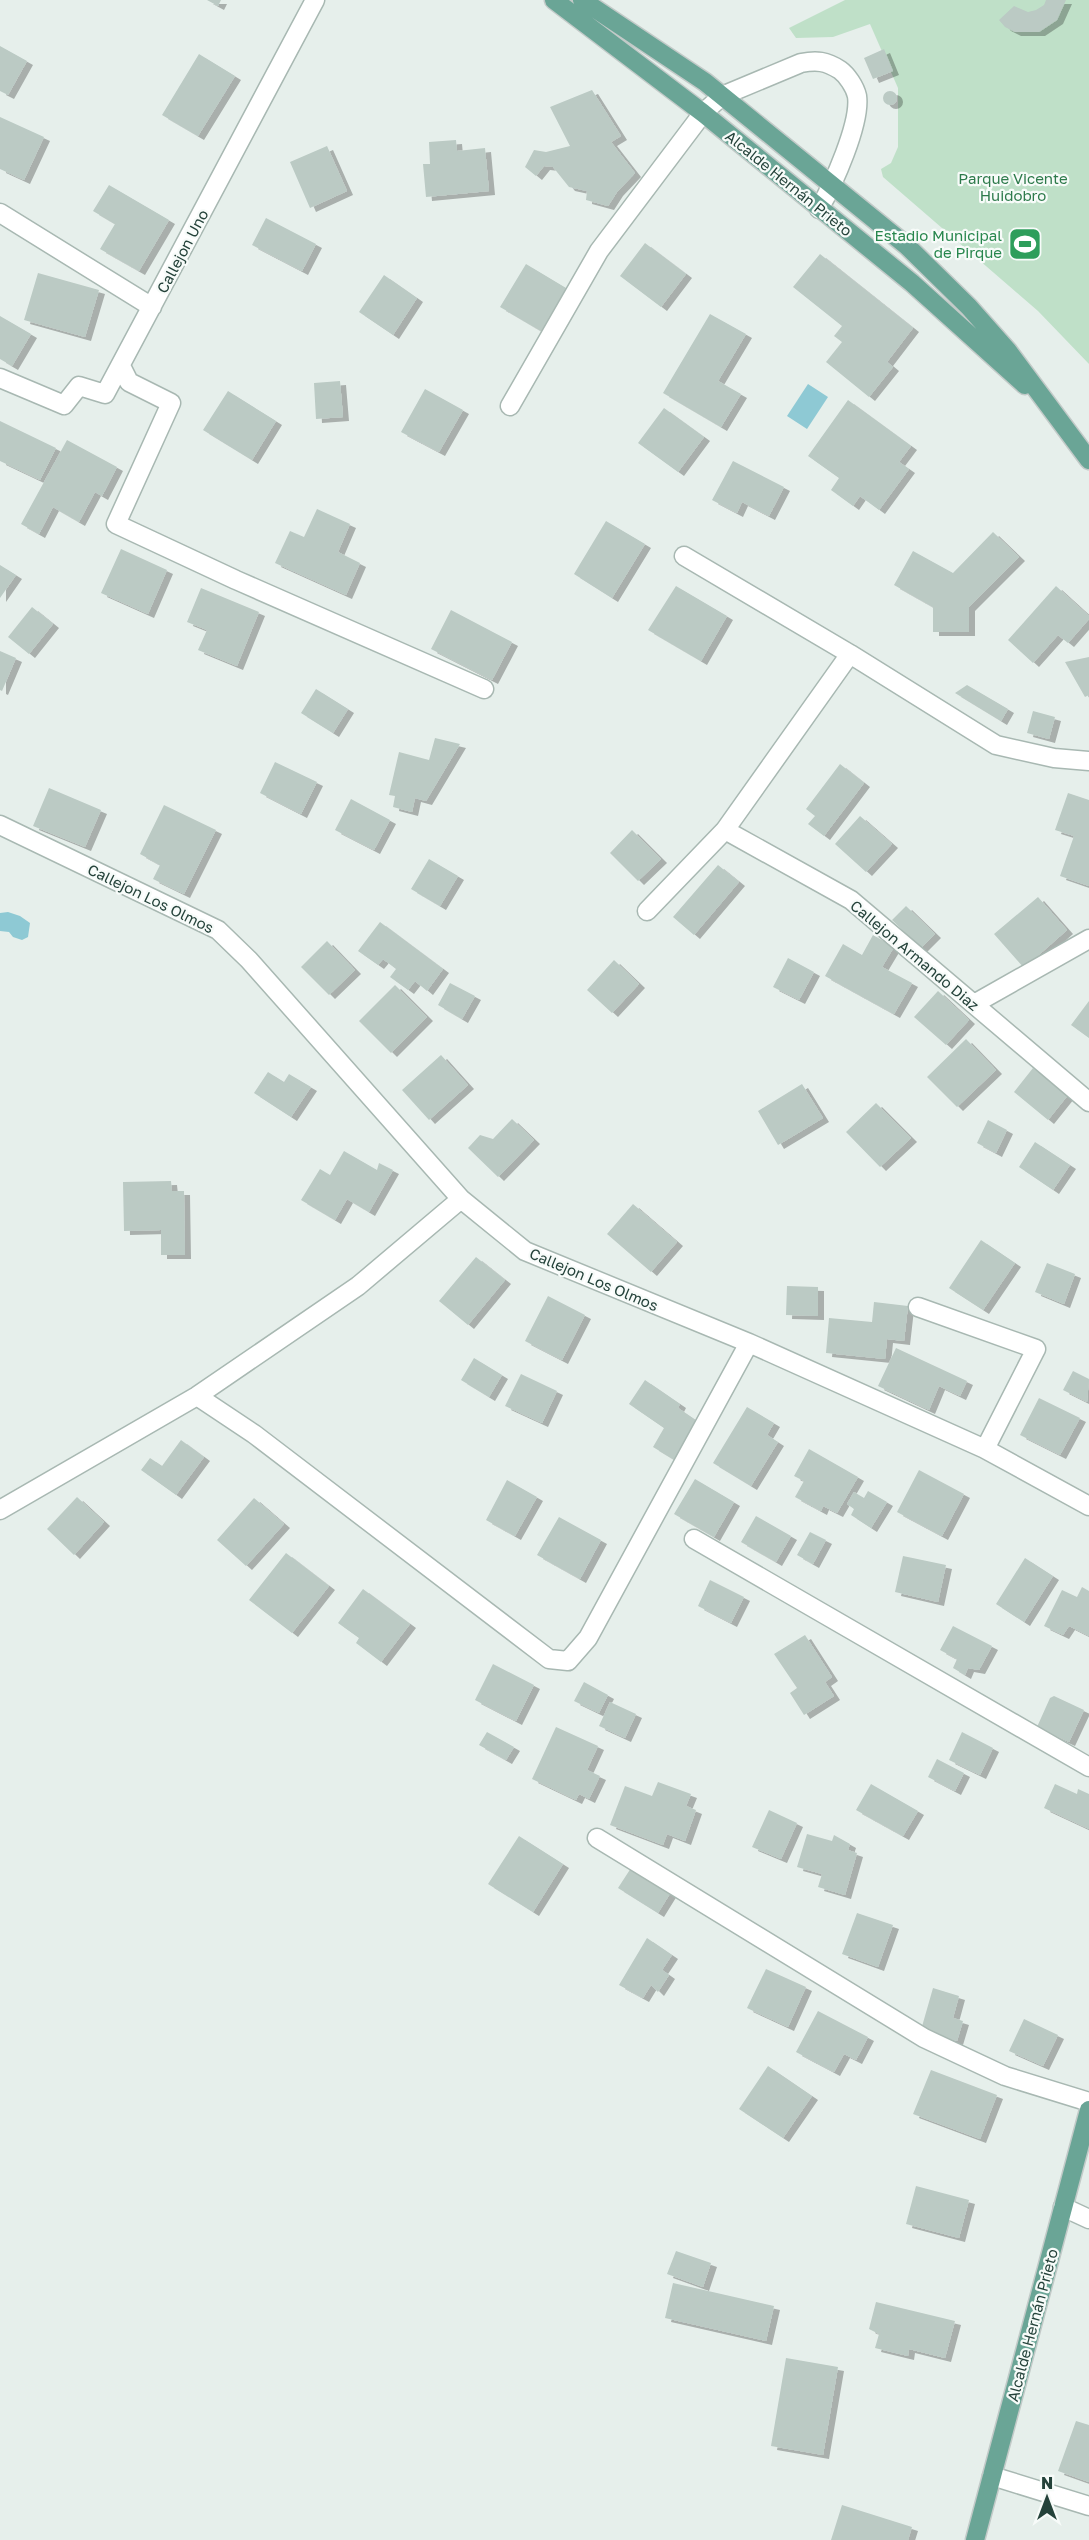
<svg xmlns="http://www.w3.org/2000/svg" width="1089" height="2540" viewBox="0 0 1089 2540" font-family="'Golos Text',sans-serif">
  <defs>
    <filter id="shadow"><feDropShadow dx="6" dy="4" stdDeviation="0" flood-color="#0004"/></filter>
  </defs>
  <rect width="100%" height="100%" fill="#e6efeb"/>
  <!-- green -->
  <path fill="#bfe0c8" d="M845,0h244v364l-51,-53 -155,-134 -2,-8 10,-6 7,-16v-59l-28,-64 -37,13 -37,1 -7,-10z"/>
  <!-- water -->
  <path fill="#8ec9d4" d="M808,384l20,13 -21,32 -20,-13z
    M8,912l12,4 10,7 -2,14 -6,3 -9,-3 -4,-5 -9,-1v-18z"/>
  <!-- building -->
  <path fill="#bbcac4" filter="url(#shadow)" d="M207,0h14l-3,6z
    M1046,0h20l-9,20 -18,12h-24l-10,-5 -6,-7 15,-14 14,6 8,-2 8,-5z
    M0,46l27,15 -19,34 -8,-4z
    M884,49l9,22 -20,8 -9,-21z
    M199,54l36,22 -37,60 -36,-21z
    M592,90l29,46 -10,6 24,31 -18,19 -9,14 -22,-6 1,-9 -18,-4 -16,-20 -9,-1 -8,10 -11,-9 9,-17 12,2 24,-6 -20,-39z
    M883 98a7 7 0 1 1 14 0a7 7 0 1 1-14 0Z
    M0,117l44,20 -20,43 -24,-11z
    M456,140l1,11 28,-3 4,43 -63,6 -3,-33h7l-1,-22z
    M327,146l20,45 -37,17 -20,-46z
    M109,185l60,35 -30,51 -39,-22 15,-25 -22,-13z
    M266,218l50,26 -14,27 -50,-26z
    M645,243l41,31 -25,33 -41,-31z
    M820,254l93,74 -26,34 6,5 -24,30 -43,-35 16,-20 -8,-6 8,-10 -49,-39z
    M526,264l40,24 -25,43 -41,-24z
    M38,273l61,17 -14,47 -61,-17z
    M384,275l33,23 -24,37 -34,-23z
    M710,314l36,20 -28,47 23,13 -20,33 -58,-34z
    M0,316l31,18 -19,32 -12,-7z
    M340,381l3,36 -27,2 -2,-36z
    M425,389l38,21 -24,42 -38,-20z
    M228,391l48,30 -24,39 -49,-30z
    M848,400l63,46 -12,16 10,7 -30,41 -19,-14 -7,10 -22,-16 8,-12 -31,-22z
    M664,408l40,29 -26,35 -40,-29z
    M0,421l56,27 -16,32 -40,-19z
    M67,440l50,27 -15,29 -7,-4 -16,30 -26,-15 -14,27 -18,-10z
    M733,461l51,26 -15,29 -27,-14 -5,11 -25,-13z
    M317,509l33,15 -12,28 22,11 -14,32 -71,-32 15,-32 14,6z
    M606,521l39,23 -33,54 -38,-24z
    M993,532l26,25 -50,50v25h-36v-25l-39,-22 19,-34 40,22z
    M121,549l46,21 -19,44 -47,-21z
    M0,565l16,10 -16,23z
    M676,586l51,30 -26,45 -53,-31z
    M1056,586l33,30v3l-21,24 -10,-8 -25,28 -25,-23z
    M201,588l58,24 -22,54 -39,-16 9,-20 -20,-8z
    M32,607l21,17 -24,30 -21,-17z
    M451,610l61,32 -20,38 -61,-31z
    M0,651l16,7 -14,33 -2,-1z
    M1089,657v38l-4,2 -20,-35z
    M967,685l41,24 -7,12 -46,-28z
    M316,689l32,20 -15,24 -32,-20z
    M1033,711l22,6 -6,22 -22,-6z
    M435,738l25,6 -34,57 -11,-3 -3,14 -19,-5 2,-11 -6,-1 10,-43 30,8z
    M275,762l42,20 -16,32 -41,-21z
    M840,764l24,19 -40,53 -16,-12 7,-8 -9,-7z
    M49,788l52,22 -16,37 -52,-21z
    M1068,793l21,7v86l-29,-10 14,-40 -19,-6z
    M351,799l39,21 -16,30 -39,-20z
    M164,805l52,25 -32,64 -31,-15 7,-14 -20,-11z
    M860,816l32,28 -26,28 -31,-28z
    M632,830l29,29 -23,22 -28,-28z
    M429,859l29,17 -18,30 -29,-17z
    M718,865l21,17 -45,53 -21,-18z
    M1038,897l29,33 -43,38 -30,-34z
    M906,906l29,28 -14,14 -29,-28z
    M380,922l63,47 -16,22 -12,-10 -7,9 -18,-13 6,-8 -13,-10 -5,6 -20,-14z
    M873,935l21,12 -12,20 30,16 -18,31 -69,-38 18,-32 19,11z
    M327,941l28,29 -26,25 -28,-28z
    M788,958l26,14 -15,28 -26,-13z
    M614,960l25,24 -27,29 -25,-23z
    M450,983l25,13 -13,23 -24,-14z
    M395,985l32,32 -36,36 -32,-32z
    M938,991l31,29 -23,25 -32,-28z
    M1089,1001v37l-18,-13z
    M966,1039l30,31 -39,37 -30,-30z
    M441,1055l27,30 -39,35 -27,-30z
    M1033,1068l35,27 -20,25 -34,-28z
    M268,1072l16,10 5,-8 22,13 -20,30 -37,-24z
    M802,1084l21,34 -45,27 -20,-34z
    M876,1103l35,35 -31,29 -34,-35z
    M512,1119l22,21 -36,37 -30,-29 12,-13 13,4z
    M988,1120l19,10 -11,23 -19,-10z
    M1035,1142l35,23 -17,25 -34,-23z
    M344,1151l33,19 2,-7 14,7 -24,42 -22,-13 -12,21 -34,-20 19,-31 10,6z
    M171,1181l1,10h12l1,64h-24v-25l-37,1 -1,-49z
    M633,1204l44,38 -26,30 -44,-38z
    M981,1240l34,23 -32,47 -34,-22z
    M476,1257l29,23 -37,45 -29,-24z
    M1047,1263l28,11 -11,30 -29,-12z
    M787,1286l31,1v29l-32,-1z
    M548,1296l37,19 -23,45 -37,-19z
    M874,1302l34,4 -4,35 -17,-2 -2,20 -59,-6 3,-35 43,4z
    M896,1348l71,33 -7,15 -21,-10 -10,24 -51,-24z
    M474,1358l28,17 -13,22 -28,-17z
    M1073,1371l16,8 -2,23 -24,-12z
    M521,1374l36,17 -15,32 -37,-17z
    M645,1380l35,24 -2,4 19,13 -13,20 3,2 -11,18 -23,-14 11,-19 -35,-24z
    M1039,1398l41,20 -20,37 -40,-20z
    M747,1407l27,16 -7,12 11,7 -27,44 -38,-23z
    M181,1440l23,17 -28,38 -35,-25 9,-12 12,8z
    M809,1449l49,28 -21,36 -14,-7 -2,5 -26,-14 9,-16 -10,-5z
    M919,1470l45,24 -22,42 -45,-24z
    M695,1479l39,23 -20,35 -40,-23z
    M507,1480l30,17 -22,39 -29,-16z
    M868,1491l19,11 -16,26 -20,-13 3,-6 -7,-5 7,-12 10,6z
    M77,1497l27,25 -30,33 -27,-26z
    M254,1498l30,26 -38,42 -29,-26z
    M756,1516l35,20 -15,26 -35,-20z
    M559,1517l42,23 -21,39 -43,-24z
    M810,1532l16,8 -13,24 -16,-9z
    M286,1553l43,33 -37,47 -43,-33z
    M903,1556l43,9 -8,37 -43,-10z
    M1025,1558l28,18 -29,46 -28,-18z
    M710,1580l34,17 -13,26 -33,-17z
    M1082,1587l7,4v45l-20,-10 -6,9 -19,-9 18,-36 15,7z
    M363,1589l47,35 -29,38 -25,-19 3,-5 -21,-15z
    M953,1626l39,20 -13,24 -11,-2 -3,7 -12,-7 4,-9 -17,-9z
    M805,1635l27,42 -7,5 9,14 -30,19 -14,-22 7,-5 -23,-34z
    M493,1664l41,21 -18,36 -41,-21z
    M584,1682l24,13 -9,18 -25,-12z
    M1054,1696l30,14 -15,32 -32,-15 13,-29z
    M610,1702l26,12 -11,24 -26,-12z
    M556,1727l42,19 -11,24 13,6 -11,23 -10,-5 -3,6 -44,-21z
    M487,1732l27,15 -8,13 -27,-15z
    M962,1732l31,16 -13,27 -31,-15z
    M937,1759l27,14 -9,18 -27,-14z
    M658,1782l33,12 -5,12 10,4 -11,31 -18,-7 -4,11 -53,-20 15,-39 27,10z
    M871,1784l47,27 -15,25 -47,-26z
    M1055,1784l22,10 1,-5 11,5v35l-45,-21z
    M769,1810l28,13 -16,36 -29,-12z
    M807,1834l25,7 2,-6 16,9 -2,6 9,3 -12,42 -27,-8 4,-13 -25,-7z
    M519,1836l44,28 -30,48 -45,-28z
    M631,1868l40,24 -13,21 -40,-25z
    M857,1913l36,12 -15,42 -36,-13z
    M647,1938l25,17 -10,15 7,5 -11,17 -7,-7 -8,13 -24,-13z
    M766,1969l40,18 -18,40 -41,-19z
    M933,1988l26,8 -6,22 10,3 -6,20 -36,-11z
    M818,2011l50,26 -12,23 -12,-6 -10,18 -38,-20z
    M1024,2019l34,16 -15,31 -34,-15z
    M768,2066l44,30 -29,42 -44,-29z
    M931,2070l66,25 -17,44 -67,-25z
    M916,2186l53,14 -10,38 -53,-14z
    M676,2251l35,12 -8,24 -36,-13z
    M673,2283l101,23 -8,35 -101,-23z
    M876,2302l79,19 -10,37 -36,-9 -1,7 -33,-8 4,-14 -10,-5z
    M786,2358l52,9 -15,88 -52,-9z
    M1076,2421l13,4v57l-31,-11z
    M842,2505l70,22 -4,13h-77z"/>
  <g fill="none" stroke-linecap="round" stroke-linejoin="round">
    <!-- minor casing -->
    <g stroke="#a8b8b2" stroke-width="21">
      <path id="minor" d="M0,213l152,94
        M121,366l8,16 42,21 -55,121 120,56 248,109
        M0,378l64,27 15,-19 26,8 210,-394
        M510,406l89,-155 104,-138 19,-17 79,-33c16,-3 25,-2 39,7 7,5 15,17 17,26 4,27 -24,89 -38,113
        M684,556l166,98
        M0,825l218,105 31,30 212,239 64,52 224,92 236,106 104,57
        M725,830l126,70 238,202
        M647,911l78,-81 125,-176 146,91 58,13 35,3
        M974,1004l115,-65
        M918,1307l118,42 -51,100
        M197,1396l57,38 295,225 19,2 20,-23 161,-295
        M0,1510l197,-114 161,-110 103,-87
        M694,1539l395,228
        M597,1838l327,200 81,38 84,26
        M1063,2207l26,12
        M992,2476l97,30"/>
    </g>
    <!-- major casing -->
    <g stroke="#c2cac8" stroke-width="21">
      <path id="major" d="M554,0l149,113 209,170 113,102
        M582,0l123,82 202,164 62,61 39,44 81,109
        M975,2540l114,-430"/>
    </g>
    <!-- minor -->
    <use href="#minor" stroke="#fff" stroke-width="18"/>
    <!-- major -->
    <use href="#major" stroke="#6aa596" stroke-width="18"/>
  </g>
  <!-- icons -->
  <defs>
    <g id="stadium-square" transform="scale(1.725)"><rect x="-9" y="-9" width="18" height="18" rx="4" fill="#2e9e5b" stroke="#f7fbf9"/><path d="M0-5a6.5 5 0 1 0 0 10a6.5 5 0 1 0 0-10ZM-3.5-1.8h7v3.6h-7Z" fill="#fff"/></g>
  </defs>
  <g fill-rule="evenodd">
    <use href="#stadium-square" x="1025" y="244"/>
  </g>
  <g text-anchor="middle" dominant-baseline="central" stroke-width="4.5" stroke-linejoin="round" paint-order="stroke">
    <!-- park labels -->
    <g font-size="15" fill="#2d7a4b" stroke="#f7fbf9">
      <text x="1013" y="178">Parque Vicente<tspan x="1013" dy="17">Huidobro</tspan></text>
    </g>
    <!-- street labels -->
    <g font-size="15" fill="#24423a" stroke="#f7fbf9">
      <text transform="translate(789 183) rotate(39)">Alcalde Hernán Prieto</text>
      <text transform="translate(182 251) rotate(-62)">Callejon Uno</text>
      <text transform="translate(151 898) rotate(26)">Callejon Los Olmos</text>
      <text transform="translate(915 955) rotate(40)">Callejon Armando Diaz</text>
      <text transform="translate(594 1279) rotate(23)">Callejon Los Olmos</text>
      <text transform="translate(1032 2325) rotate(-75)">Alcalde Hernán Prieto</text>
    </g>
    <!-- leisure labels -->
    <g font-size="15" fill="#27864d" stroke="#f7fbf9" text-anchor="end">
      <text x="1002" y="235">Estadio Municipal<tspan x="1002" dy="17">de Pirque</tspan></text>
    </g>
  </g>
  <!-- north arrow -->
  <g transform="translate(1047 2498)" stroke="#f7fbf9" stroke-width="4.5" paint-order="stroke">
  <path d="M0-4.5L10 22L0 15L-10 22Z" fill="#24423a"/>
  <text y="-9" font-size="16" font-weight="bold" text-anchor="middle" fill="#24423a">N</text>
  </g>
</svg>
